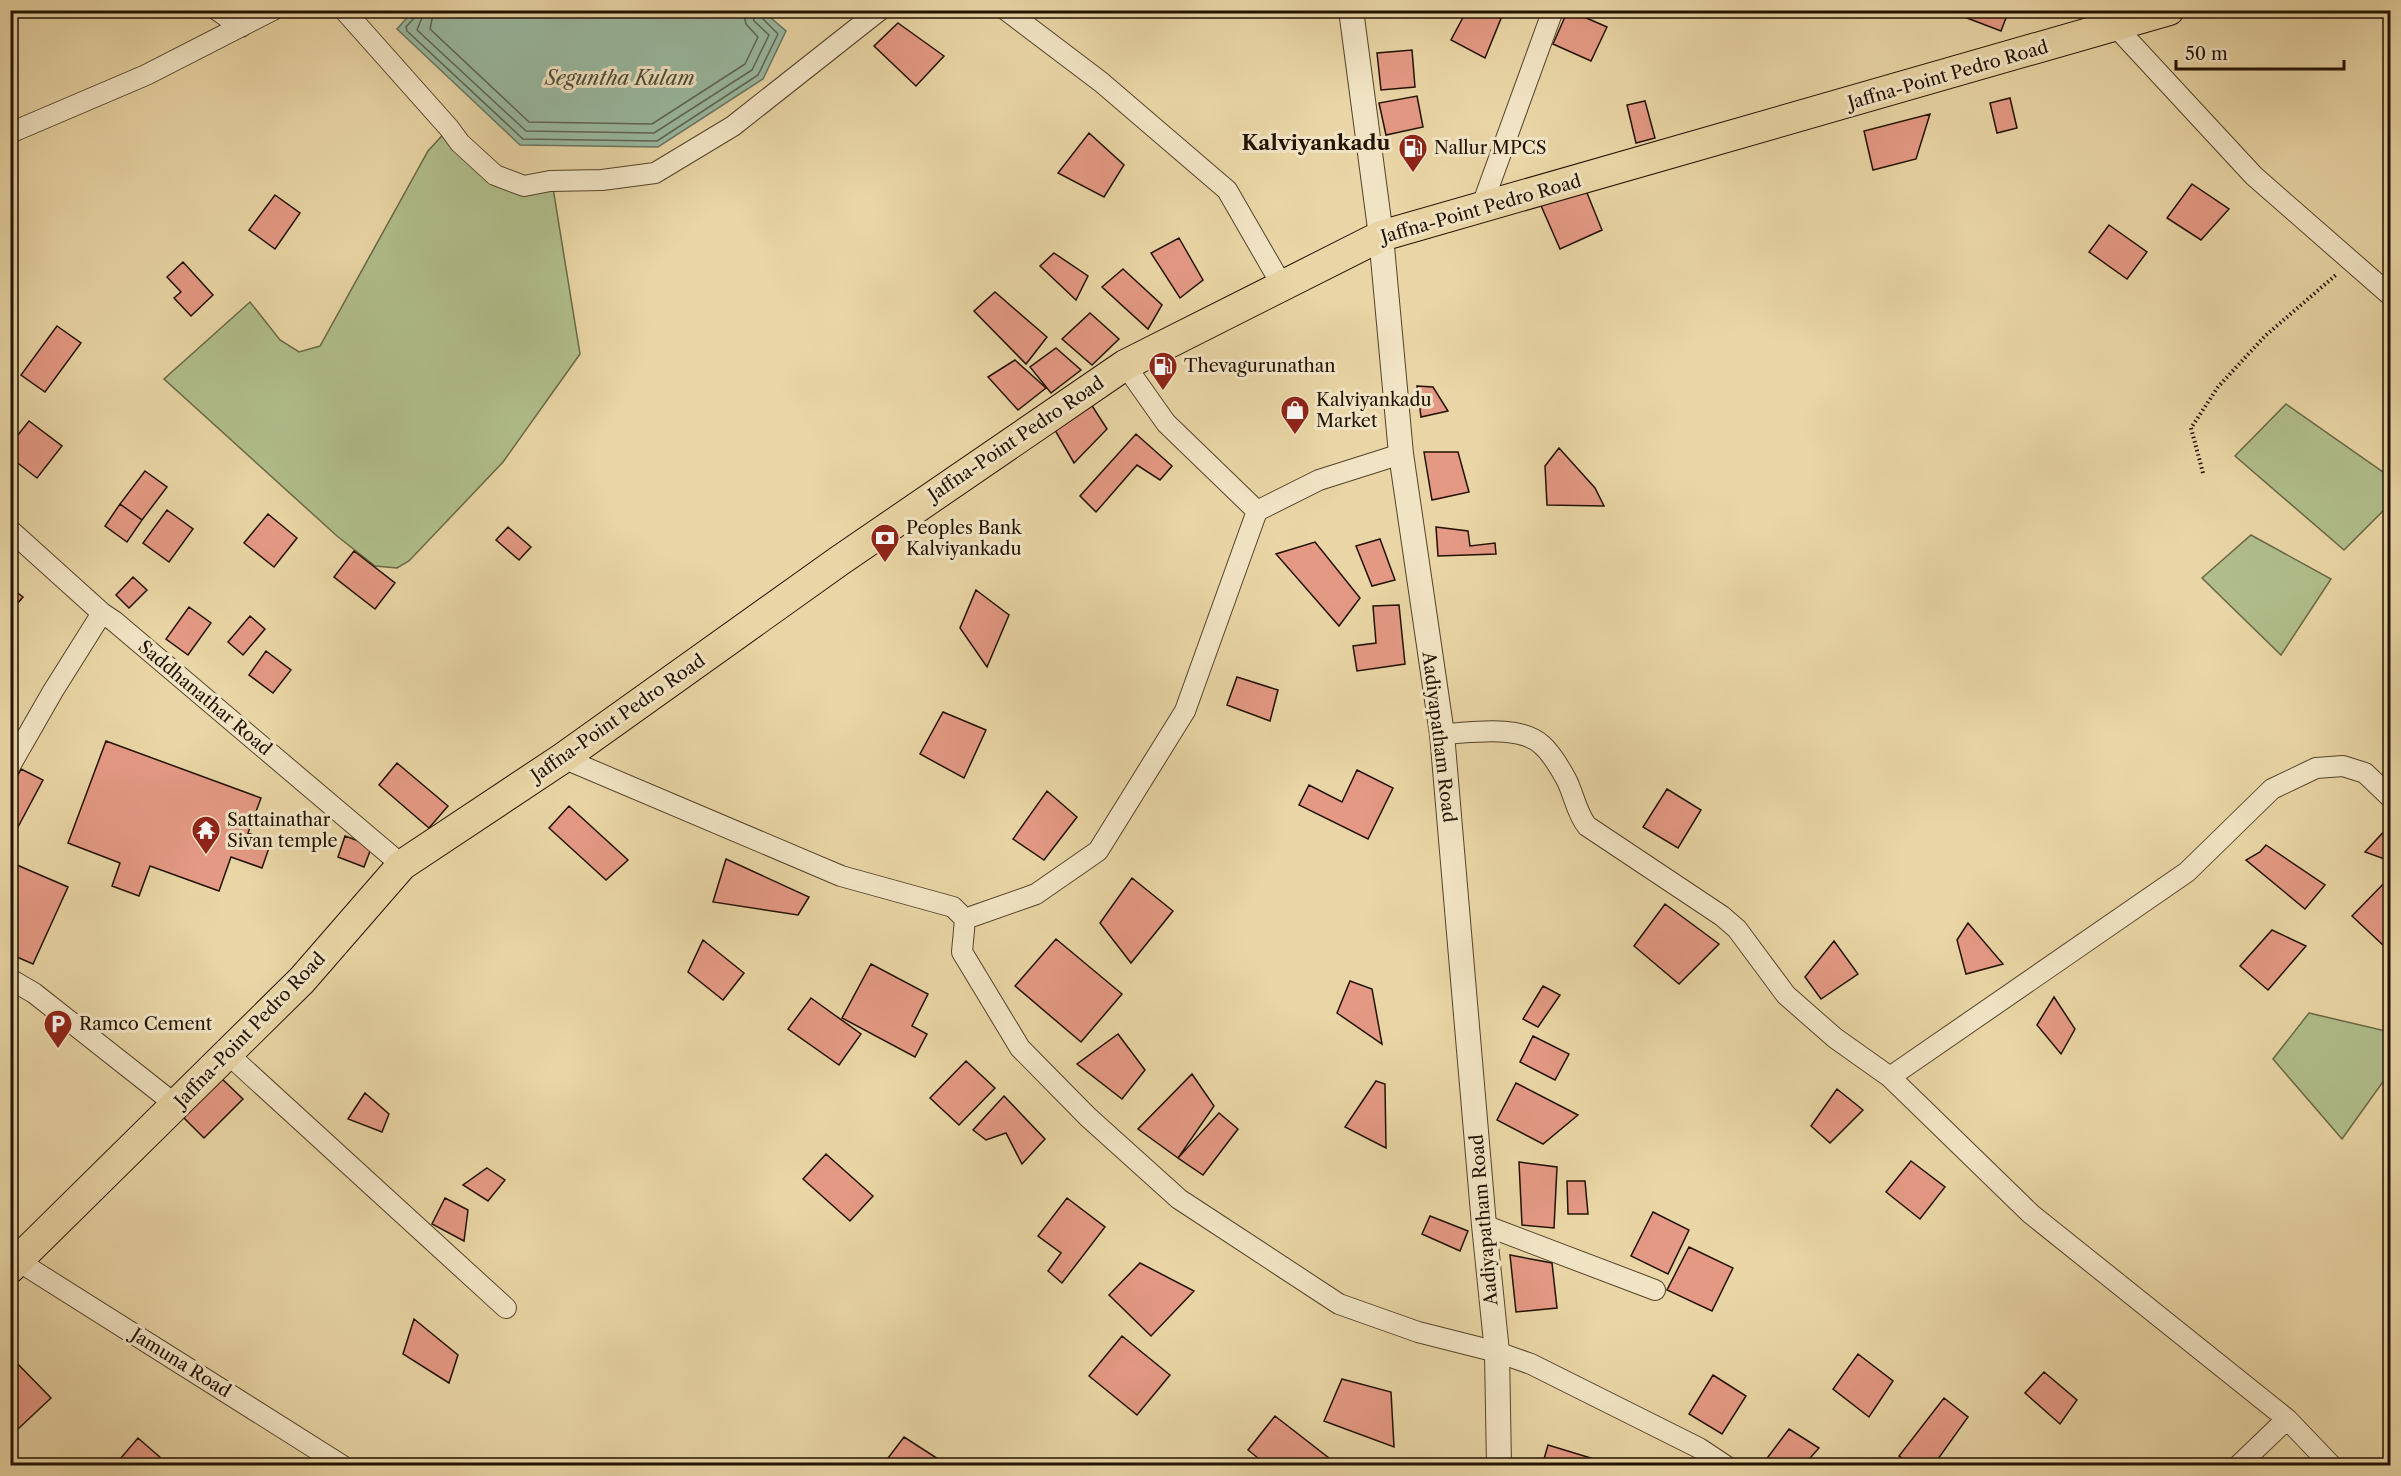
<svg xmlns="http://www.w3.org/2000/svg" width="2401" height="1476" viewBox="0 0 2401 1476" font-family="'Libre Caslon Text',serif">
  <rect width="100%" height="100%" fill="#e9d5a5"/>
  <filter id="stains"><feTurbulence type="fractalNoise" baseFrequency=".00333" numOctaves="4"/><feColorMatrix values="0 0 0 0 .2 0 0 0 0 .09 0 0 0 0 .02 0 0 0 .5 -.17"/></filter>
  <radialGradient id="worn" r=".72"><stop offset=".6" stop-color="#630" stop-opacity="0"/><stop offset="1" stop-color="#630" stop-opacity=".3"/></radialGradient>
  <!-- green -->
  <path fill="#b0be8b" stroke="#696846" stroke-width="1.5" d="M449,128l46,47 57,7 28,172 -77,108 -94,99 -12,7 -22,-2 -38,-30 -173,-157 86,-77 30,38 19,12 21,-6 108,-195z
    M2286,404l104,73v27l-46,46 -109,-94z
    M2251,535l80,44 -50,76 -79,-77z
    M2309,1013l81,19v40l-48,67 -69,-80z"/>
  <!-- water -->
  <path fill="#99b9a1" stroke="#697661" stroke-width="1.5" d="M763,11l23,20 -23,48 -105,68 -138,-2 -123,-116 16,-18z"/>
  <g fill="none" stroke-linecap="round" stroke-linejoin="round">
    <!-- shore -->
    <path stroke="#5e6651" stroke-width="1.5" d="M417,10l-1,6 -10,11 1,4 116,108 134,2 101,-66 20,-41 -17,-17 -2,-7
      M425,10l-8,20 109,101 128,2 98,-63 17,-35 -15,-14 -2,-11
      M434,10l-4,19 99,93 123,2 93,-60 13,-27 -12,-13 -3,-14"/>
  </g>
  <!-- building -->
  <path fill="#e49984" stroke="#221201" stroke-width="1.5" d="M1467,10h23l12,6 -17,42 -34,-18z
    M1568,10l39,17 -16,34 -38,-17z
    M1946,10h63l-8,21z
    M898,23l46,33 -28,30 -42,-40z
    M1412,50l3,37 -34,3 -4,-37z
    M1417,96l6,31 -37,8 -7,-32z
    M2010,98l7,30 -20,5 -7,-30z
    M1645,101l10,37 -19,5 -9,-38z
    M1930,114l-14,45 -43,11 -9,-39z
    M1089,133l35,32 -20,32 -46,-24z
    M2192,184l37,25 -28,31 -34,-22z
    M1585,188l17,42 -42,19 -21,-48z
    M275,195l25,18 -25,36 -26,-19z
    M2109,225l38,27 -20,27 -38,-27z
    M1179,238l24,42 -23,18 -29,-45z
    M1054,253l34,23 -12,24 -36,-34z
    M183,262l30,33 -22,21 -17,-18 7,-6 -14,-15z
    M1123,269l39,36 -14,24 -46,-42z
    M995,292l52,45 -21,27 -52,-53z
    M1090,313l29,26 -27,26 -30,-26z
    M57,326l24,17 -36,49 -24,-17z
    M1056,348l25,22 -30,23 -21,-26z
    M1015,360l31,28 -28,22 -30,-33z
    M1417,386l16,1 15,24 -27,6z
    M1089,401l18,28 -33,34 -22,-38z
    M29,421l33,25 -25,32 -27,-21v-12z
    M1136,434l36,32 -12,14 -23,-15 -41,47 -16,-16z
    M1559,448l36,40 9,18 -57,-1 -2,-39z
    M1424,452h34l11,40 -37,8z
    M145,471l22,16 -25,33 -22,-16z
    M120,504l22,16 -15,22 -22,-16z
    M167,510l26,19 -24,33 -26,-19z
    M268,514l29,24 -23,29 -30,-24z
    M508,527l23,20 -12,13 -23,-20z
    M1436,527l32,4 2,15 25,-3 1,11 -58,2z
    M1380,539l15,41 -23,6 -16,-40z
    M1315,542l45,56 -21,28 -63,-72z
    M354,551l41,32 -20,26 -41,-32z
    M133,577l14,13 -18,18 -13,-13z
    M10,587l13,10 -13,15z
    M976,590l33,25 -22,52 -27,-39z
    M1399,605l6,59 -48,7 -4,-25 23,-3 -3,-37z
    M189,607l22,16 -23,32 -22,-16z
    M250,616l15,13 -22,26 -15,-13z
    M266,651l25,19 -18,23 -24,-18z
    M1237,677l41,13 -8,31 -43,-16z
    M943,712l43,18 -22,48 -44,-24z
    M106,741l155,57 -13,35 23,9 -9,26 -31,-11 -12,34 -69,-25 -11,30 -27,-10 8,-23 -52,-20z
    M397,763l51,43 -19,22 -50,-43z
    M21,769l22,11 -33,62v-52z
    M1357,770l36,18 -25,51 -69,-34 10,-20 33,17z
    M1667,789l34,21 -23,38 -35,-21z
    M1047,791l30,26 -33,43 -31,-21z
    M569,806l59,54 -22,20 -57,-52z
    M2390,825v36l-25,-9z
    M345,836l27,10 -8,21 -26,-10z
    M2266,845l59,40 -20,24 -59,-49 14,-8z
    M726,859l83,38 -11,18 -85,-13z
    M10,862l58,25 -35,77 -23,-10z
    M2390,877v63l-6,6 -32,-30z
    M1132,878l41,33 -42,52 -31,-40z
    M1665,904l54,40 -40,40 -45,-38z
    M1968,923l35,41 -37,10 -9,-34z
    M2272,930l34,16 -38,44 -28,-24z
    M1056,939l66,55 -41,48 -66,-56z
    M703,940l41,33 -21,27 -35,-28z
    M1834,941l24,33 -37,25 -16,-22z
    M871,964l57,30 -16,32 15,8 -12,23 -73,-39z
    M1350,981l22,8 10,55 -45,-31z
    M1543,986l17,9 -22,32 -15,-8z
    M2054,997l21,32 -14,25 -24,-29z
    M811,998l50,36 -22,31 -51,-36z
    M1118,1034l27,36 -23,29 -45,-35z
    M1533,1036l36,18 -14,26 -35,-18z
    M966,1061l29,27 -36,37 -29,-27z
    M1192,1074l22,32 -36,52 -40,-29z
    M220,1077l23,22 -39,39 -22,-22z
    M1376,1081l9,3 1,64 -41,-21z
    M1516,1083l62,32 -35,29 -46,-24z
    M1837,1089l26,21 -33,33 -19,-17z
    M365,1093l24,21 -7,18 -34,-13z
    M1004,1096l41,43 -23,25 -16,-31 -20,7 -13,-10z
    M1219,1113l19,16 -35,46 -25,-17z
    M826,1154l47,42 -23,25 -47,-42z
    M1911,1161l34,26 -25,32 -34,-27z
    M1519,1162l38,5 -3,61 -32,-3z
    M487,1168l18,12 -17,21 -25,-16z
    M1567,1181h18l3,33h-20z
    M445,1198l23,12 -4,31 -32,-17z
    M1067,1198l38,29 -43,56 -14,-12 13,-18 -23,-17z
    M1653,1212l36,18 -21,44 -37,-18z
    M1430,1216l38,15 -8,20 -38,-17z
    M1689,1247l44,21 -21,43 -45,-21z
    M1510,1255l42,8 5,45 -41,4z
    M1140,1263l54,28 -43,45 -42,-41z
    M414,1319l44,36 -9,28 -46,-29z
    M1122,1336l48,39 -33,40 -48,-39z
    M1858,1354l35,27 -24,36 -36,-28z
    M11,1357l40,41 -33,31 -8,-8z
    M2044,1372l33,28 -17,24 -35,-31z
    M1713,1375l33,21 -24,38 -33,-20z
    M1342,1379l49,13 3,55 -70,-26z
    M1944,1398l24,19 -35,49h-19l-15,-10z
    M1275,1416l59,46 -3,4h-63l-20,-16z
    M1789,1429l30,19 -16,18 -41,-1z
    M904,1437l42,27 -1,2h-63z
    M138,1438l32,28h-56z
    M1548,1445l69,21h-75z"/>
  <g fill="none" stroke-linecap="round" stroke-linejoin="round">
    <!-- minor casing -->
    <g stroke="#54432a" stroke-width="22">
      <path id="minor" d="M217,10l24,17
        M344,10l105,118 11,15 35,32 29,11 26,-5 52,-1 53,-7 78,-47 147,-116
        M1006,10l95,72 126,108 56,97
        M2116,27l138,149 136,119
        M10,133l136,-58 127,-65
        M1481,208l72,-198
        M1125,365l41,58 91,88
        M10,530l92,83 12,8 288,244
        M1442,734c28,-1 78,-10 100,11 9,8 18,23 24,34 8,15 10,33 21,47l135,90 15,13 49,66 49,43 55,39 141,137 256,205 45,47
        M563,758l278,118 112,31 12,12 -3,33 58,96 68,69 91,82 160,105 79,28 79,20 34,12 168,84 27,18
        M10,766l43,-75 49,-78
        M965,919l71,-25 62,-43 87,-140 72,-200 62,-31 82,-26
        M10,979l24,14 142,112
        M228,1054l278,254
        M1890,1077l297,-205 85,-83 44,-21 27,-2 22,7 25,24
        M1484,1225l171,65
        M18,1261l325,205
        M2238,1466l49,-47"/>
    </g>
    <!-- tertiary casing -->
    <g stroke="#54432a" stroke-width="26">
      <path id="tertiary" d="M1351,10l30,226 20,218 41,280 42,491 13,127 2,114"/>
    </g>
    <!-- primary casing -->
    <g stroke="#221201" stroke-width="32">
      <path id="primary" d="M10,1268l292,-288 100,-115 161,-107 276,-197 286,-196 256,-129 788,-226"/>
    </g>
    <!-- path -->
    <path stroke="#221201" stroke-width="4" stroke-dasharray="1.5 3" stroke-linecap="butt" d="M2203,473l-12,-45 27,-41 47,-51 72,-62"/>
    <!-- minor -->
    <use href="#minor" stroke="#f1e4c4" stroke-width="20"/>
    <!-- tertiary -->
    <use href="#tertiary" stroke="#f1e4c4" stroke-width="24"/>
    <!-- primary -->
    <use href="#primary" stroke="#e9d5a5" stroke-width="30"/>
  </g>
  <!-- icons -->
  <defs>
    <g id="fuel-pin" transform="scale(1.5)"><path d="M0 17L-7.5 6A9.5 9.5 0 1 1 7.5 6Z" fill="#8f2418" stroke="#f1e4c4"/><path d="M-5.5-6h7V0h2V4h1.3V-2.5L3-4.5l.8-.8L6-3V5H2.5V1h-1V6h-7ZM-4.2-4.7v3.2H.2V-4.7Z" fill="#fff"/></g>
    <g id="shop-pin" transform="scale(1.5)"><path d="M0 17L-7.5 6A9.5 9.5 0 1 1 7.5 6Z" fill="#8f2418" stroke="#f1e4c4"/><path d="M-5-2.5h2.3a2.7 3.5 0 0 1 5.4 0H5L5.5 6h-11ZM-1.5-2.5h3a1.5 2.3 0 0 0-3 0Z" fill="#fff"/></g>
    <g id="bank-pin" transform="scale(1.5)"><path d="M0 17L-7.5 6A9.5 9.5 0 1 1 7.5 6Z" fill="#8f2418" stroke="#f1e4c4"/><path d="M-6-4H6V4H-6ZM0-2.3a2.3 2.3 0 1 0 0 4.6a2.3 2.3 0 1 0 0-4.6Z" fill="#fff"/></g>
    <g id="temple-pin" transform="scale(1.5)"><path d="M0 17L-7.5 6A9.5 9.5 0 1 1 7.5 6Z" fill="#8f2418" stroke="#f1e4c4"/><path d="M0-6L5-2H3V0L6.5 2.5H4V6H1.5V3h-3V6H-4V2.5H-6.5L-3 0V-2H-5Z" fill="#fff"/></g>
    <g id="parking-pin" transform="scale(1.5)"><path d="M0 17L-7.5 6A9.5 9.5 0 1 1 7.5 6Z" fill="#8f2418" stroke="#f1e4c4"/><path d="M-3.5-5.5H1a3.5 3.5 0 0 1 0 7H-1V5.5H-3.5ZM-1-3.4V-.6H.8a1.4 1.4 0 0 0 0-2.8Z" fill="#fff"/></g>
  </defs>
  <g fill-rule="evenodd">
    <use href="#fuel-pin" x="1413" y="148"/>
    <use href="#fuel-pin" x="1163" y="366"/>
    <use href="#shop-pin" x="1295" y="410"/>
    <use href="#bank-pin" x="885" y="538"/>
    <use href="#temple-pin" x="206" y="830"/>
    <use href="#parking-pin" x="58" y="1024"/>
  </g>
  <g text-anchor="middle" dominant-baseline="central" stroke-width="6" stroke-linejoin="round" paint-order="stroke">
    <!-- street labels -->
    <g font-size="18" fill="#221201" stroke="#f1e4c4">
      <text transform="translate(1948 75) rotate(-16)">Jaffna-Point Pedro Road</text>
      <text transform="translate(1481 209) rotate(-16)">Jaffna-Point Pedro Road</text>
      <text transform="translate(1016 439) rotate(-34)">Jaffna-Point Pedro Road</text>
      <text transform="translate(205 698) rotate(40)">Saddhanathar Road</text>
      <text transform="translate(618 718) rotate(-35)">Jaffna-Point Pedro Road</text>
      <text transform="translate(1439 737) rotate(83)">Aadiyapatham Road</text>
      <text transform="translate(250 1030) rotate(-46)">Jaffna-Point Pedro Road</text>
      <text transform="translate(1484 1220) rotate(-95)">Aadiyapatham Road</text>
      <text transform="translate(181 1363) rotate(32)">Jamuna Road</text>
    </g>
    <!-- poi labels -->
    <g font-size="18" fill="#221201" stroke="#f1e4c4" text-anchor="start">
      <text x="1434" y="148">Nallur MPCS</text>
      <text x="1184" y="366">Thevagurunathan</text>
      <text x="1316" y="400">Kalviyankadu<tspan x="1316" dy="21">Market</tspan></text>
      <text x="906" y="528">Peoples Bank<tspan x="906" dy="21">Kalviyankadu</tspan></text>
      <text x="227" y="820">Sattainathar<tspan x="227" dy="21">Sivan temple</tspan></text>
      <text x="79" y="1024">Ramco Cement</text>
    </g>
    <!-- water labels -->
    <g font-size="20" font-style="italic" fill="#4c4c39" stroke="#f1e4c4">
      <text x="620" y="78">Seguntha Kulam</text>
    </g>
    <!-- quarter labels -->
    <g font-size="21" font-weight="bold" fill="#221201" stroke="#f1e4c4">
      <text x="1316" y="142">Kalviyankadu</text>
    </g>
  </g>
  <!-- margin -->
  <rect width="2401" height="1476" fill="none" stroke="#e9d5a5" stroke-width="36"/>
  <rect x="12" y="12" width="2377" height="1452" fill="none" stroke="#221201" stroke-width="3"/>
  <rect x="18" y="18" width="2365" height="1440" fill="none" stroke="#221201" stroke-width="1.5"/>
  <!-- scale -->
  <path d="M2176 60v9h168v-9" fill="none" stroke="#221201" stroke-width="3"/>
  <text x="2185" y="60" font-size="18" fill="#221201" stroke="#f1e4c4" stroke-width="4.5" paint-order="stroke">50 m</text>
  <rect width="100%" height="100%" filter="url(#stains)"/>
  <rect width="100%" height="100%" fill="url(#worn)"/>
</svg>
